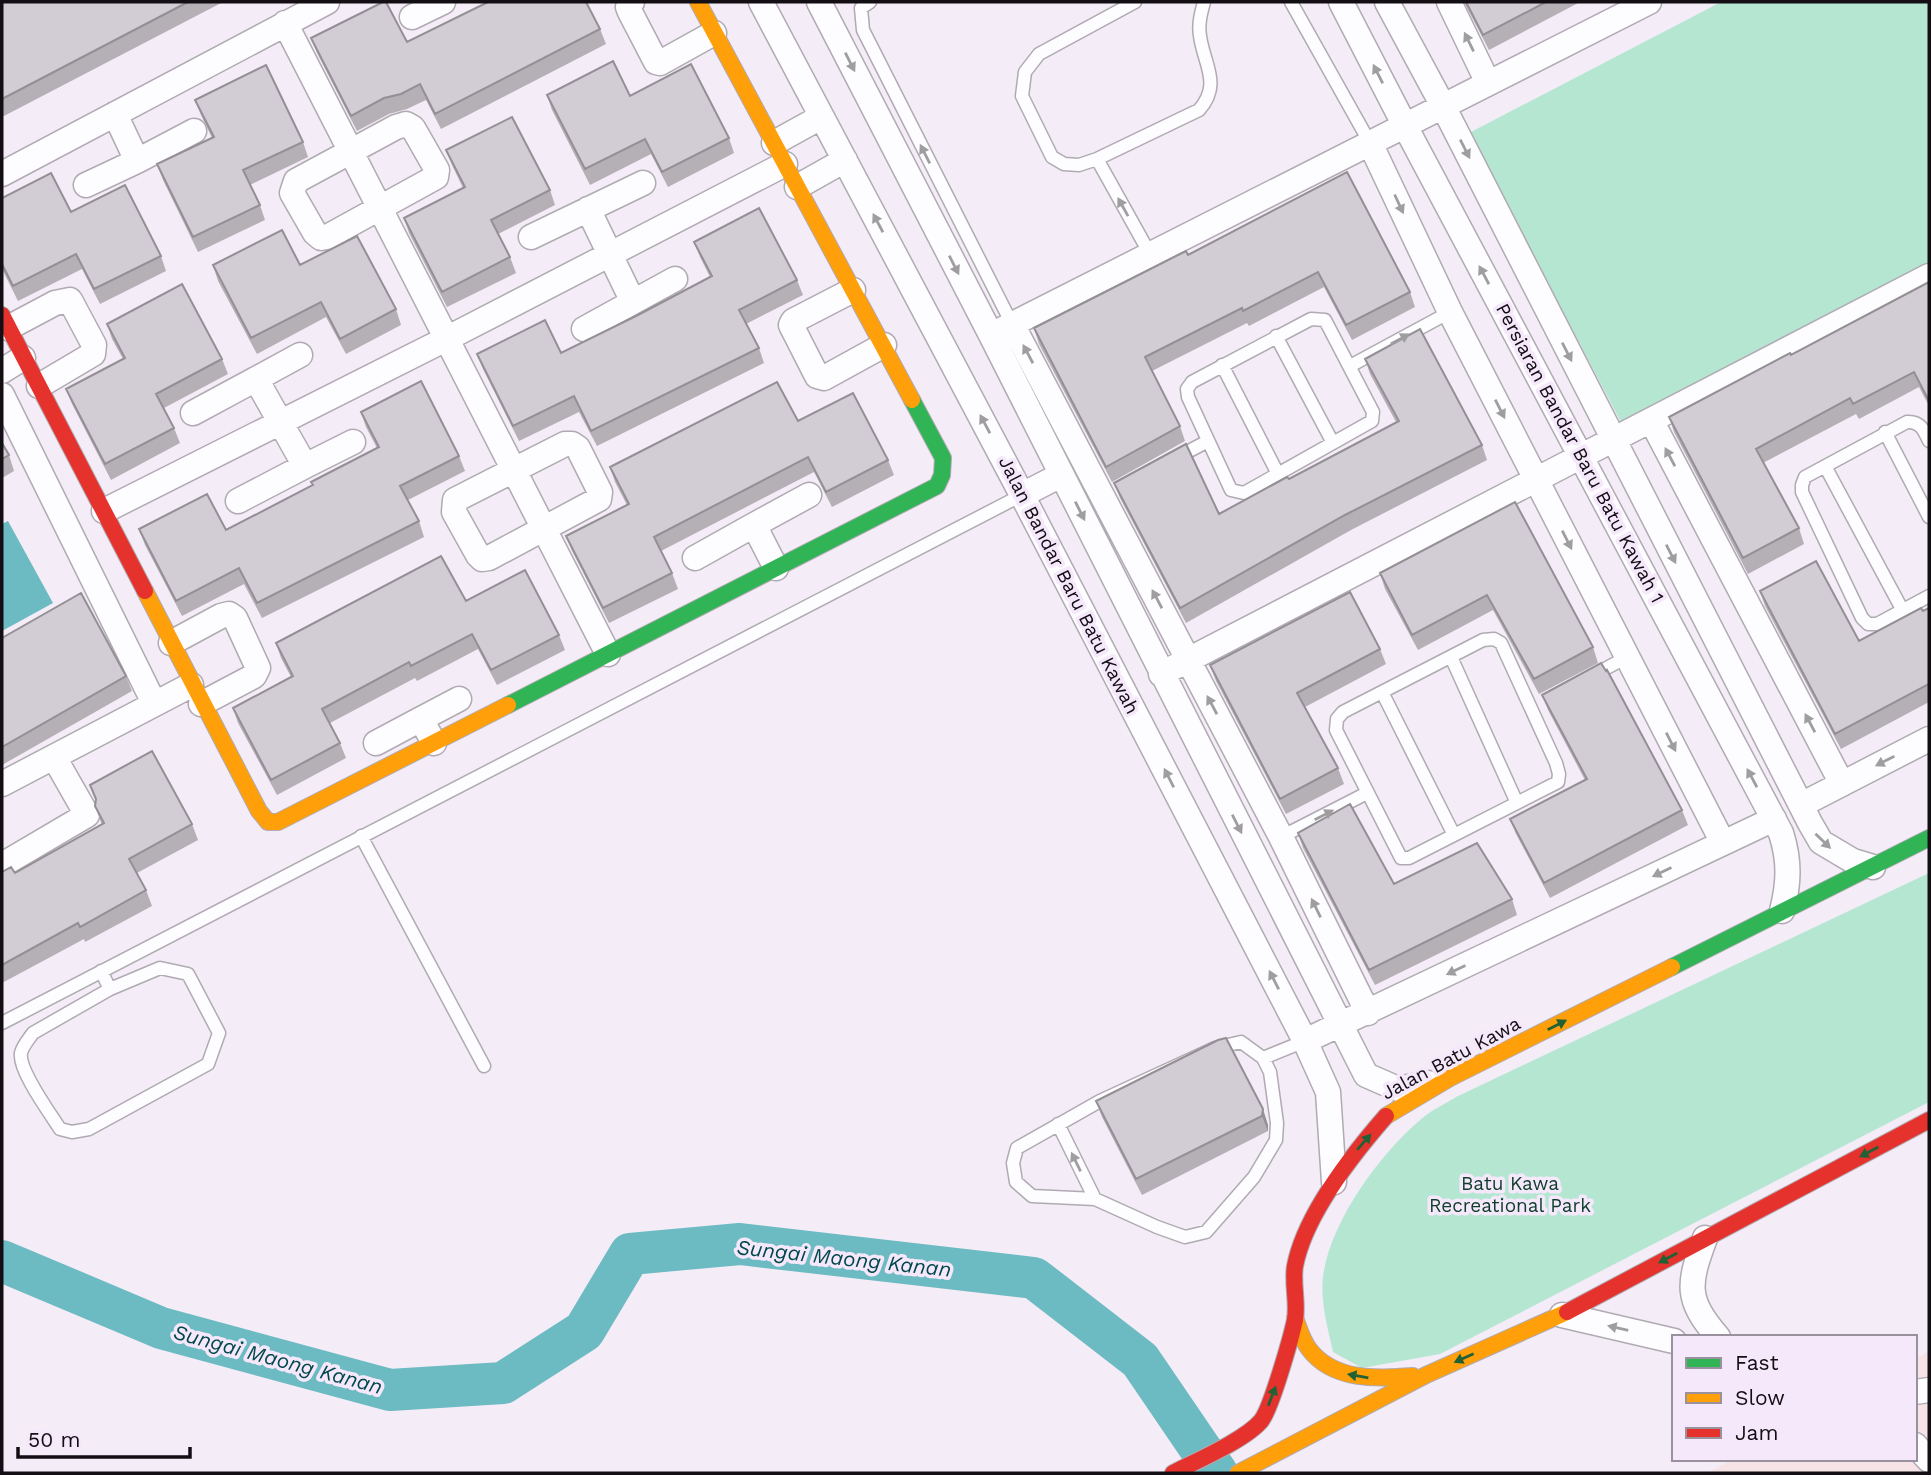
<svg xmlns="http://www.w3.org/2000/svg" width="1931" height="1475" viewBox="0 0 1931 1475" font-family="'Work Sans',sans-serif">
  <rect width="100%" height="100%" fill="#f4ecf7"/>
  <!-- commercial -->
  <path fill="#f6e3e6" d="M1929,1351v122h-222l26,-14h182v-100z"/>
  <!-- green -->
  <path fill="#b5e6d2" d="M1721,2h208v262l-307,160 -153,-291z
    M1929,873v229l-489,252 -78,14 -29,-16c-5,-23 -13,-51 -10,-75 7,-55 56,-122 97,-157 10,-9 25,-16 36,-23z"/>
  <!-- water -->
  <path fill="#6cbac2" d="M8,521l45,82 -51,28v-107z"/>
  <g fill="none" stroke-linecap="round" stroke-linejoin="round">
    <!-- river -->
    <path stroke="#6cbac2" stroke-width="42" d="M2,1261l159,67 229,62 113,-7 81,-52 46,-77 110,-10 294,34 106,82 77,113"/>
    <!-- lane casing -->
    <g stroke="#b0aab2" stroke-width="15">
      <path id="lane" d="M870,2l-9,6 2,22 149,294
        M1135,2l-96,52 -14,18 -3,24 30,61 12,7 15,1 18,-6 102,-49c23,-26 5,-45 1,-74 -2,-12 1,-23 4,-34
        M1291,2l79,141
        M1097,159l53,95
        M1311,319l14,1 48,92 -1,9 -128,72 -13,-3 -43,-93 -1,-8 5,-7z
        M1276,336l57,107
        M1222,365l56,109
        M1350,366l100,-54
        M1885,432l44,85
        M1929,441c-5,-11 -9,-20 -22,-19l-102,55 -3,8v7l60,126 6,6h9l52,-28
        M1174,459l34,-18
        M1825,466l78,145
        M1494,639l7,4 55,120 3,11 -1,8 -149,76h-8l-65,-128 1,-11 6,-7 140,-72z
        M1451,657l66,146
        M1590,677l37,-20
        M1382,692l72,143
        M361,836l123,230
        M1281,837l86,-44
        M101,971l9,18 -77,44c-4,6 -10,12 -12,20 -3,17 29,60 39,76l12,3 17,-3 119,-65 11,-31 -31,-59 -28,-6 -50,21
        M2,1023l1020,-528
        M1241,1042l22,16 7,14 7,51 -1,17 -22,37 -48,55 -21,5 -28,-10 -62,-28 -63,-3 -16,-14 -3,-19 4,-15 83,-47 115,-53z
        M1263,1058l42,-17
        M1058,1124l37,75"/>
    </g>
    <!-- street casing -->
    <g stroke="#b0aab2" stroke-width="27">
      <path id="street" d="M632,2l-4,5 2,5 26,50 4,1 54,-30
        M761,2l261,493 283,546 23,51 6,90
        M819,2l172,333 375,740 32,14 30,-6
        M1341,2l64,124 376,707c9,28 8,50 1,78
        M1387,2l56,104 367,717 11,19 32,19 20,6
        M1449,2l39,81
        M412,17l31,-15
        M285,23l323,631
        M406,124l7,4 24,42 -1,7 -109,60 -6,1 -6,-5 -23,-40 4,-12 100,-54z
        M774,143l47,-26
        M1370,143l80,169 273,531
        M137,161l57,-30
        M2,174l325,-172
        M86,185l51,-24 -22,-47
        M797,187l48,-27
        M531,237l112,-54
        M853,290l-60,31 -2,4 26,51 7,2 60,-33
        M633,302l42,-23
        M1012,324l269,513 87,176
        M8,328l47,-25 15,-3 24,45 -1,9 -54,32
        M584,329l49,-27 -45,-93
        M997,332l652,-330
        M2,371l21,-13
        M2,395l152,308
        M193,413l63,-34
        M1651,420l191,364
        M565,444h7l6,4 22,44 -1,7 -110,59 -7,1 -4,-4 -24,-43 1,-12z
        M305,466l48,-24
        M1022,495l39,-20
        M238,501l67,-35 -49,-87 44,-24
        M104,511l342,-172 339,-175
        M695,558l59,-33
        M776,568l-22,-43 55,-30
        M171,643l50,-27 8,-2 6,4 23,50 -4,8 -53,28
        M1161,674l768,-398
        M376,743l45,-24
        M434,743l-13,-24 38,-20
        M2,784l189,-99
        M1801,805l128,-66
        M2,865l85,-50 -33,-58
        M1305,1041l469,-222
        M1705,1238c-17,46 -20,61 13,99
        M1562,1315l112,26
        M1915,1392l14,-2
        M1915,1445l14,15"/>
    </g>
    <!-- fast casing -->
    <g stroke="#b0aab2" stroke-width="18">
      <path id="fast" d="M508,705l429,-219 5,-11 1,-17 -31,-58
        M1672,967l257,-129"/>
    </g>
    <!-- slow casing -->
    <g stroke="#b0aab2" stroke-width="18">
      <path id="slow" d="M698,2l214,398
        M145,591l114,220 9,11h10l230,-117
        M1386,1116l64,-38 222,-111
        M1295,1318c4,10 7,22 14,31 24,32 68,30 104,27
        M1238,1473l188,-98 141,-63"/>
    </g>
    <!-- jam casing -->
    <g stroke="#b0aab2" stroke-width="18">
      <path id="jam" d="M2,315l143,276
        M1567,1312l362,-192
        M1173,1473c23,-12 72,-33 88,-52 10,-12 30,-83 34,-101 3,-18 -3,-37 0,-54 10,-52 57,-111 91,-150"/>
    </g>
    <!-- lane -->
    <use href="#lane" stroke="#fdfcfe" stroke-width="12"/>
    <!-- street -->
    <use href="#street" stroke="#fdfcfe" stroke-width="24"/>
    <!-- fast -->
    <use href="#fast" stroke="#30b455" stroke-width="16"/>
    <!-- slow -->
    <use href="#slow" stroke="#ff9f0a" stroke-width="16"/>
    <!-- jam -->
    <use href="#jam" stroke="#e5322d" stroke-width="16"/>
  </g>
  <!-- wall -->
  <path fill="#b5afb6" d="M2,2h221l-221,115z
    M1464,2h116l-91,48z
    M600,29l6,15 -165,85 -15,-29 -19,9 -18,5 -32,17 -40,-78 -6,-15 96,4z
    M547,95l83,1 99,42 5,15 -66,34 -17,-33 -61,31 -38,-75z
    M195,100l108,42 5,15 -58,28 10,20 5,15 -67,32 -35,-72 -6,-16 55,-26 -11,-23z
    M446,150l104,40 5,15 -57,29 12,23 6,16 -69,34 -38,-74 -5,-15 59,-30 -11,-23z
    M1347,172l63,120 5,15 -63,33 -28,-53 -75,39 -2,-3 -95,48 28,55 5,15 -73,41 -73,-138 -5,-16 154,-73z
    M2,198l69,14 90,44 5,15 -66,33 -18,-35 -64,32 -16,-32z
    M694,242l103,38 6,15 -57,29 13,24 5,15 -167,83 -18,-34 -60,29 -36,-72 -6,-15 84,-1 77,-38 72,-38 -10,-20z
    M213,265h87l96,44 5,16 -55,29 -20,-37 -69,37 -39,-73z
    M1929,282v124l-10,-19 -60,32 -3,-5 -93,49 36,65 5,16 -56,30 -74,-142 -5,-15 122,-62z
    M107,324l115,35 6,15 -64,34 10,20 6,15 -69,37 -39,-76 -6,-15 57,-30 -11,-20z
    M1365,359l117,86 5,15 -136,70 -165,93 -66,-125 -6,-15 105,31 70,-35 107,-57 -26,-48z
    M361,412l98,44 6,15 -57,29 11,21 5,16 -162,81 -18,-34 -62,32 -37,-71 -6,-16 87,1 86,-44 65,-38 -11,-21z
    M798,421l90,39 6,15 -62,32 -18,-35 -153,79 11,22 6,16 -69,34 -37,-72 -6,-15 61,-31 -12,-23 -5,-15z
    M2,443l7,12 5,16 -12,7z
    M1515,502l78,145 5,16 -59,31 -46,-84 -75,40 -33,-61 -5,-16z
    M1760,591l99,50 70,-33v94l-88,47 -76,-143z
    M466,601l93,34 6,15 -68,35 -19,-36 -61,32 -2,-3 -85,45 10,20 6,15 -69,37 -39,-72 -5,-15 58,-31 -10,-19 -5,-15z
    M2,638l124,38 6,15 -130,74z
    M1380,649l6,15 -81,43 33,61 6,16 -58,30 -70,-133 -6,-16z
    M1542,695l140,115 6,15 -138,73 -34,-64 -6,-15 75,-39 -37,-70z
    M90,785l102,39 6,16 -61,33 9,17 6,16 -67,36 -1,-3 -82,44v-111l13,1 87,-48 -7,-19 1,-5z
    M1298,833l96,51 118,15 5,16 -142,70 -72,-137z
    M1218,1040l50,85v6l-126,64 -40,-78 -6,-16z"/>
  <!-- shaded-wall -->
  <path fill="#938f94" d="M1263,1109l5,16v6l-6,-15z"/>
  <!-- building -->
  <path fill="#d2ccd4" stroke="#938f94" stroke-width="2" d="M2,2h186l-186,97z
    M383,2h3l21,40 81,-40h98l14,27 -165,85 -15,-30 -19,10 -17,4 -33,18 -40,-78z
    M1466,2h80l-63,33z
    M613,61l17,35 61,-32 38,74 -67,34 -17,-33 -60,30 -38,-74z
    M266,65l37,77 -60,28 17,35 -67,32 -36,-73 57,-27 -19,-37z
    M512,117l38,73 -59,30 19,37 -68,35 -38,-74 61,-31 -19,-37z
    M1347,172l63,120 -64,33 -28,-53 -75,39 -1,-3 -97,49 35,69 -74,41 -72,-139 152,-77 2,4z
    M51,173l20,39 54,-27 36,71 -67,33 -18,-35 -63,32 -11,-22v-66z
    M759,208l38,72 -58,30 20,38 -168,83 -17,-35 -61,30 -36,-72 68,-34 16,33 77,-38 74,-39 -18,-34z
    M282,230l18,35 57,-29 39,73 -56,30 -19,-37 -70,36 -38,-73z
    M1929,282v119l-15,-29 -61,32 -3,-6 -94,51 43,79 -56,30 -74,-141 121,-64 1,2z
    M182,284l40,75 -66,35 18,34 -69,36 -39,-75 59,-31 -18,-34z
    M1420,329l62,116 -137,70 -165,93 -66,-125 72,-39 33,70 68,-37 2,2 110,-58 -34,-62z
    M421,381l38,75 -59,30 19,35 -162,82 -18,-35 -63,33 -37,-72 68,-35 19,36 87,-45 -2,-3 68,-35 -18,-35z
    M777,382l21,39 55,-28 35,67 -62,32 -18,-35 -154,80 18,36 -69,35 -37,-72 63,-32 -19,-37z
    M2,443l7,12 -7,4z
    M1515,502l78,145 -59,32 -47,-84 -75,40 -32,-62z
    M441,556l25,45 59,-31 34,65 -68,35 -19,-36 -61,32 -2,-4 -87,47 18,34 -69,37 -38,-72 60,-32 -17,-33z
    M1816,561l43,80 62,-33 2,3 6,-3v76l-94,50 -75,-143z
    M1350,592l30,57 -83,44 41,75 -58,31 -70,-134z
    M81,593l45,83 -124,71v-109z
    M1601,663l5,8 1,-1 75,140 -138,73 -34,-64 77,-40 -45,-84z
    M152,751l40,73 -63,35 17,31 -66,37 -2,-4 -76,42v-93l9,-5 4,6 89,-50 -9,-17 1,-7 -6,-14z
    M1350,804l44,80 83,-41 35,56 -143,71 -71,-137z
    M1226,1038l37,71 -1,7 -126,63 -40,-78 122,-61z"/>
  <!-- one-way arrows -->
  <defs><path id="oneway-solid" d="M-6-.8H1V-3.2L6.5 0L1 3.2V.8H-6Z" transform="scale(1.75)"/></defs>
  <g fill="#9f9da0">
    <use href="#oneway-solid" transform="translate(1469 42) rotate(-116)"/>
    <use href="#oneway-solid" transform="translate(850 62) rotate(63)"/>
    <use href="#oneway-solid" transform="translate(1378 74) rotate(-117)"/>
    <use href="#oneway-solid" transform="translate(1465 149) rotate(63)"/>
    <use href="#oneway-solid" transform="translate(925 154) rotate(-117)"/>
    <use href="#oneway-solid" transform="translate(1399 204) rotate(65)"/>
    <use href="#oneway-solid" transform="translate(1123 207) rotate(-119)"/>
    <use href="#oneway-solid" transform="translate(878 223) rotate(-118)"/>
    <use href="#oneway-solid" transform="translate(954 265) rotate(63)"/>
    <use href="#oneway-solid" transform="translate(1484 275) rotate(-118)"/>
    <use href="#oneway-solid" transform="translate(1400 339) rotate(-29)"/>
    <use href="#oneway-solid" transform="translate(1567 352) rotate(63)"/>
    <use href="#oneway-solid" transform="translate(1028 354) rotate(-118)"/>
    <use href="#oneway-solid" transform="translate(1500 409) rotate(63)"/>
    <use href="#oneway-solid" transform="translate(985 424) rotate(-118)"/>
    <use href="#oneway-solid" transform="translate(1670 457) rotate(-118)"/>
    <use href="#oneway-solid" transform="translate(1080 511) rotate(63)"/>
    <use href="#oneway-solid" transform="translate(1567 540) rotate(63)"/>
    <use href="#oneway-solid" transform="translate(1671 554) rotate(63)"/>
    <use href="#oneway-solid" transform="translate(1157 599) rotate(-118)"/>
    <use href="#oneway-solid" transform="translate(1212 705) rotate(-118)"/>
    <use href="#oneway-solid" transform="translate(1810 723) rotate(-118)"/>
    <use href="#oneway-solid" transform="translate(1671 742) rotate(63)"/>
    <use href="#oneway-solid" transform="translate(1885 761) rotate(153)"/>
    <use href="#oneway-solid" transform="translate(1169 778) rotate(-117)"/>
    <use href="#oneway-solid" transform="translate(1752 778) rotate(-118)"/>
    <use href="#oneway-solid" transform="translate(1324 815) rotate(-27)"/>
    <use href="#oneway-solid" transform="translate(1237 824) rotate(63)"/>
    <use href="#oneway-solid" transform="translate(1823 841) rotate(44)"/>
    <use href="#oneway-solid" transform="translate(1662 872) rotate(154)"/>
    <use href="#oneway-solid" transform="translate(1316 908) rotate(-116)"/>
    <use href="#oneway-solid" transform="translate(1456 970) rotate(154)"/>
    <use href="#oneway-solid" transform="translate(1274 980) rotate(-117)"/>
    <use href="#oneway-solid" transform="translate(1076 1162) rotate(-116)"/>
    <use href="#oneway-solid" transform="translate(1618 1328) rotate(-167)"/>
  </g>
  <g fill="#216134">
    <use href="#oneway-solid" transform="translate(1557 1025) rotate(-27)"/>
    <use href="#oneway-solid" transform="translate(1364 1142) rotate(-49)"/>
    <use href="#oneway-solid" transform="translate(1869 1152) rotate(152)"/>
    <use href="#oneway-solid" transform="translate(1668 1258) rotate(152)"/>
    <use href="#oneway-solid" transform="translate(1464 1358) rotate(156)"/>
    <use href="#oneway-solid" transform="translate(1358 1376) rotate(-170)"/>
    <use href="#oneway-solid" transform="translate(1272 1396) rotate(-69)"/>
  </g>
  <g text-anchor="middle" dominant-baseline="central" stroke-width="7" stroke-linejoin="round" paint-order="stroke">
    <!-- street labels -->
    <g font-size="19" fill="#120e14" stroke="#f5e8fb">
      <text transform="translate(1580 453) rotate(62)">Persiaran Bandar Baru Batu Kawah 1</text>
      <text transform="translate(1069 585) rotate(63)">Jalan Bandar Baru Batu Kawah</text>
      <text transform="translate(1451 1058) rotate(-28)">Jalan Batu Kawa</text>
    </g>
    <!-- park labels -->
    <g font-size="19" fill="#0e3e2b" stroke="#f5e8fb">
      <text x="1510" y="1183">Batu Kawa<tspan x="1510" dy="22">Recreational Park</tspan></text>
    </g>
    <!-- water labels -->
    <g font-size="21" font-style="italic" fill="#00484b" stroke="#f5e8fb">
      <text transform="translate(844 1258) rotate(6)">Sungai Maong Kanan</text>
      <text transform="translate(278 1359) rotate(15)">Sungai Maong Kanan</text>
    </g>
  </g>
  <!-- border -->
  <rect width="1931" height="1475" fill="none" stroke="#120e14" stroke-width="7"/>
  <!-- legend -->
  <rect x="1672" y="1335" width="245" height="126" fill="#f5e8fb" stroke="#9a919f" stroke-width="2"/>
  <rect x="1686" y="1358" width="35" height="10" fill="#30b455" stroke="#9a919f" stroke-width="2"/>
  <text x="1735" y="1370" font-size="21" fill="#120e14">Fast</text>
  <rect x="1686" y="1393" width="35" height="10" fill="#ff9f0a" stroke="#9a919f" stroke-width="2"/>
  <text x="1735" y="1405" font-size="21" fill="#120e14">Slow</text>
  <rect x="1686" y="1428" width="35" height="10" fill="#e5322d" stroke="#9a919f" stroke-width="2"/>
  <text x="1735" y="1440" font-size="21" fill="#120e14">Jam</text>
  <!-- scale -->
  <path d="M18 1447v10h172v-10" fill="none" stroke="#120e14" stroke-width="3.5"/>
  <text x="28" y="1447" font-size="21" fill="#120e14" stroke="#f5e8fb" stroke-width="5" paint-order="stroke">50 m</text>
</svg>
